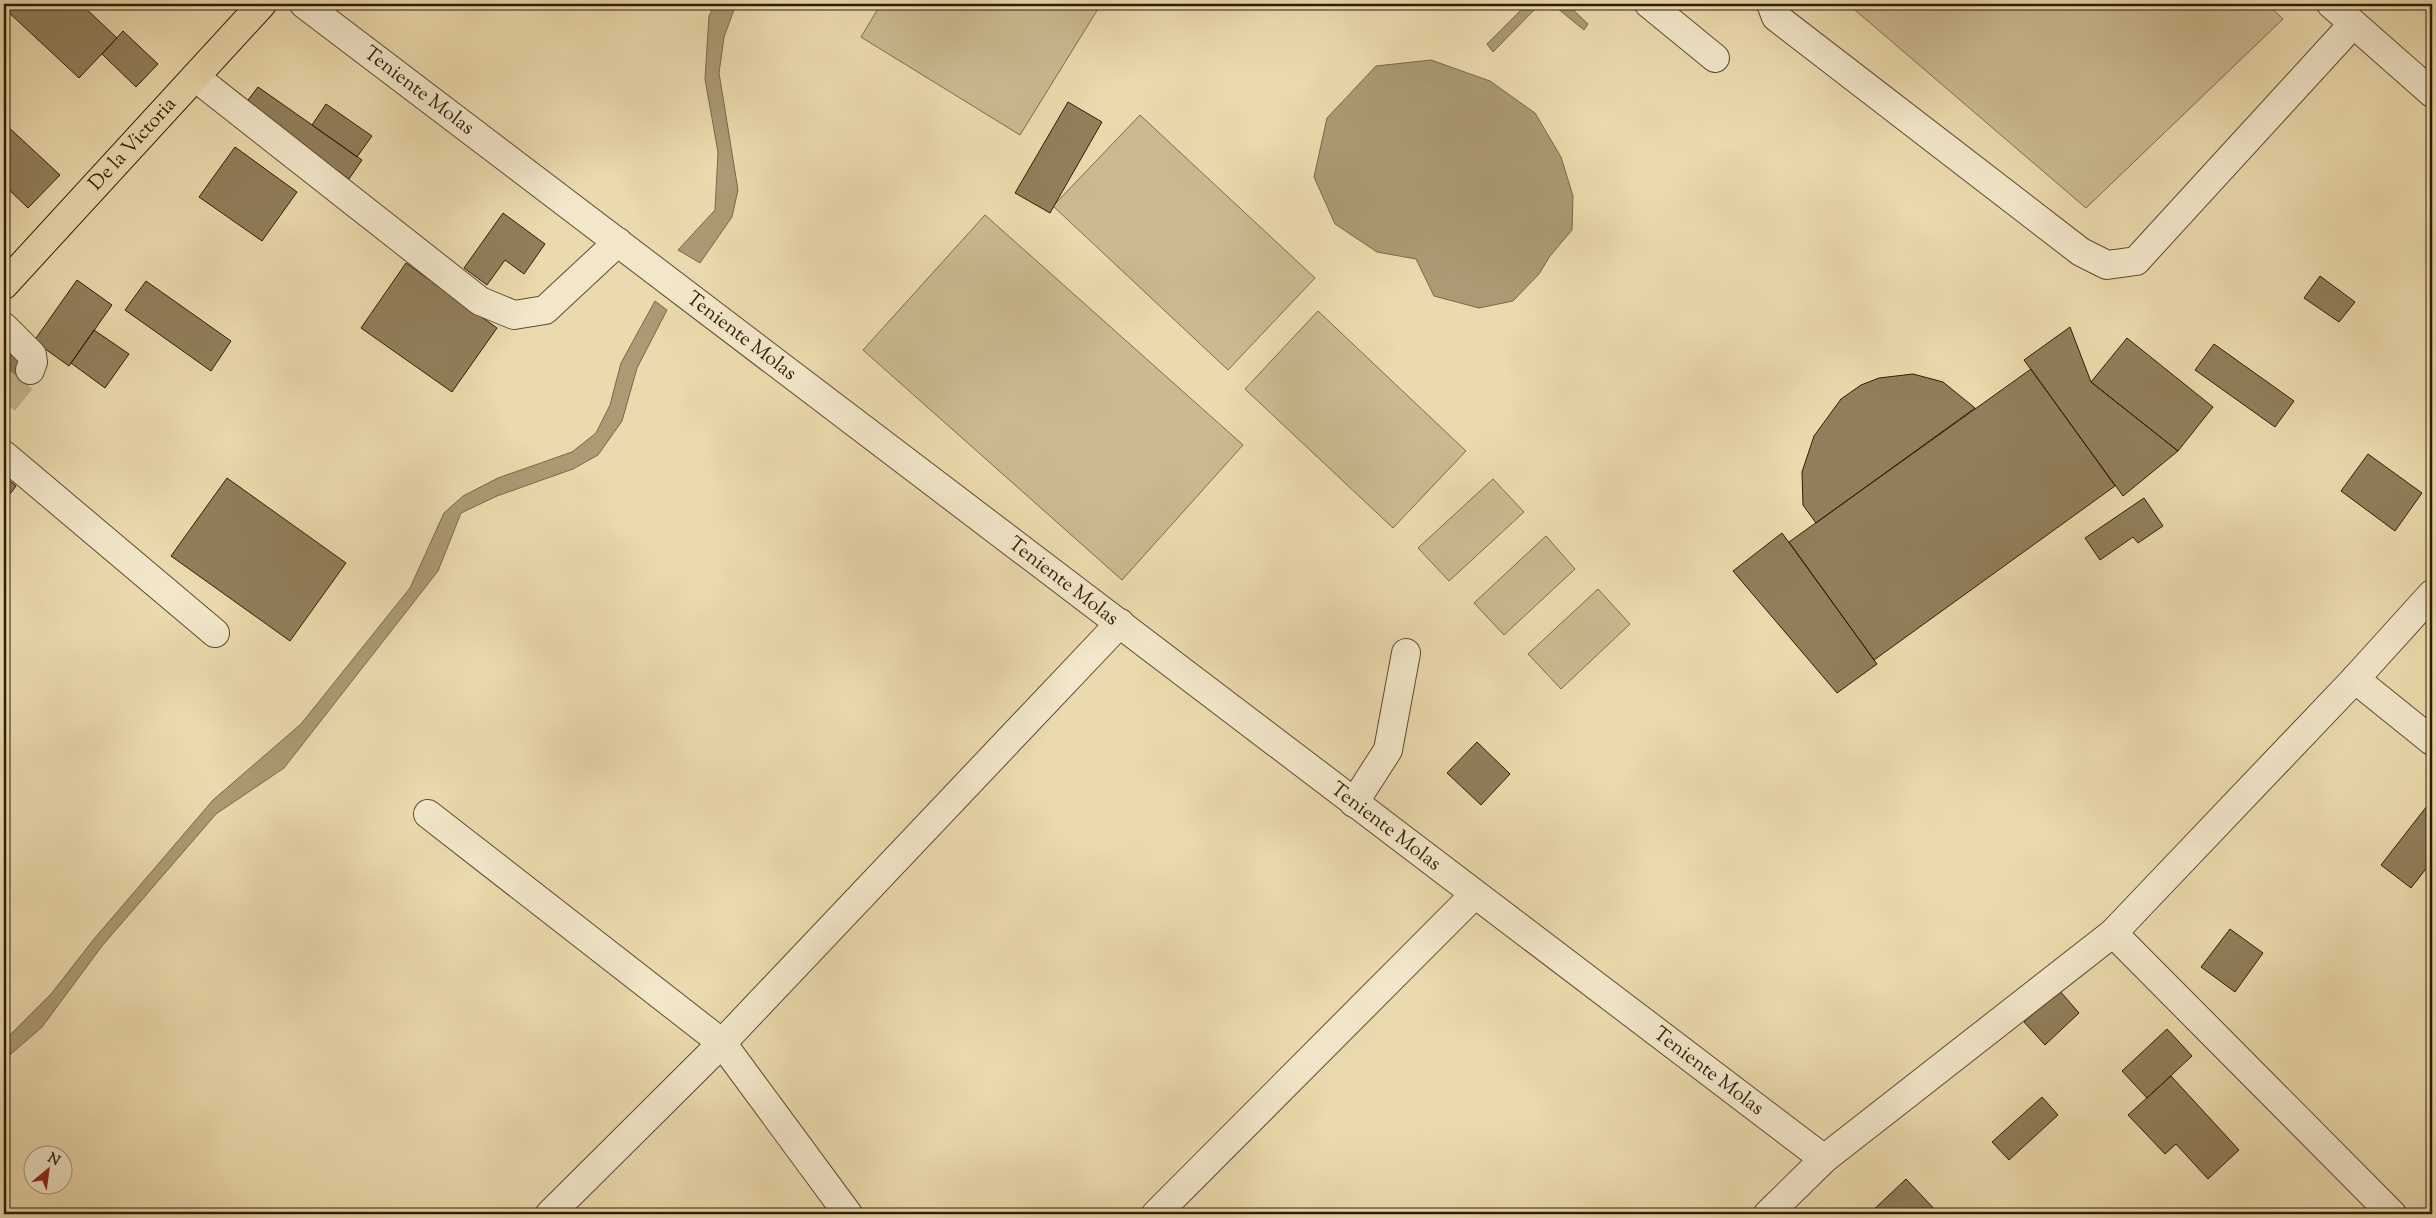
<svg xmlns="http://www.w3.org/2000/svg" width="2436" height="1218" viewBox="0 0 2436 1218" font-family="'Sorts Mill Goudy',serif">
  <rect width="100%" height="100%" fill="#ebdaad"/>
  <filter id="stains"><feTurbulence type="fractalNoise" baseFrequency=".004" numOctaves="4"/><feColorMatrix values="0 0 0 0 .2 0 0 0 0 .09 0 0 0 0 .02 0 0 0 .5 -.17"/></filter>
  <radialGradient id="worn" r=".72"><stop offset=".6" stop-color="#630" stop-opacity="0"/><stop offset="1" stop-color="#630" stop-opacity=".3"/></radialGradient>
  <!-- green -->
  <path fill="#cbba90" stroke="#7d6c4a" d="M881,4h220l-81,131 -159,-98z
    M1848,4h419l16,15 -197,189z
    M1140,115l175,163 -87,92 -175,-164z
    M985,215l258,230 -121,135 -259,-230z
    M1318,311l148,140 -73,77 -148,-139z
    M1493,479l31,33 -75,69 -31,-33z
    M1546,536l29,33 -71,66 -30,-32z
    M1598,589l32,35 -69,65 -33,-35z"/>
  <!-- water -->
  <path fill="#ab9a73" stroke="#796846" d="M715,4h21l-12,33 -5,36 19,117 -6,27 -32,46 -22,-13 37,-40 3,-58 -13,-73 4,-63z
    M1527,4h13l-47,48 -6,-8z
    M1552,4h15l21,20 -4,6z
    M1431,60l59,21 45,32 26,44 12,39 -1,34 -22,26 -11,18 -26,27 -34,7 -45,-12 -18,-37 -39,-7 -42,-28 -21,-47 13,-59 49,-52z
    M655,301l12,9 -30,58 -15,53 -24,34 -25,14 -76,27 -36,17 -23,58 -154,197 -68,46 -114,132 -60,81 -38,33v-19l47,-47 43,-55 119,-139 88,-76 109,-136 34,-75 19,-17 35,-18 74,-26 24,-19 14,-28 11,-42z"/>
  <!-- building -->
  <path fill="#917f5b" stroke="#2f1d03" d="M4,4h77l36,34 -38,40 -75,-70z
    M123,31l35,33 -22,23 -34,-33z
    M258,87l104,73 -13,19 -104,-75z
    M1068,102l34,20 -52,91 -35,-20z
    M326,104l46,32 -15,21 -45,-32z
    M4,123l56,52 -32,33 -24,-23z
    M235,147l62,45 -35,49 -63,-44z
    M503,213l42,31 -21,30 -19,-14 -18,25 -23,-17z
    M406,263l91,65 -45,64 -91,-64z
    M2320,276l35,26 -16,20 -35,-24z
    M77,280l35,25 -43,61 -35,-25z
    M146,281l85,60 -20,30 -86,-61z
    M2070,327l21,55 87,69 -55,45 -99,-136z
    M94,330l35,24 -24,34 -34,-25z
    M2127,338l86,69 -35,44 -87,-69z
    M2214,344l80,57 -19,26 -80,-57z
    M4,349l32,25 -32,40z
    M2031,369l84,117 -241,174 -85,-118z
    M1913,374l30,8 32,26 -159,115 -13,-18 -1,-33 12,-36 27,-37 20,-14 18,-7z
    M2368,454l54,39 -27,38 -54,-40z
    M4,476l12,10 -12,16z
    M227,478l119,85 -56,78 -119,-85z
    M2144,498l19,28 -25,17 -5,-6 -33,23 -15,-22z
    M1782,533l95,131 -40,29 -104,-122z
    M1477,742l33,32 -29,31 -34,-32z
    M2427,806l5,4v51l-21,27 -30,-23z
    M2230,929l33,24 -28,39 -34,-25z
    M2059,990l20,23 -34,32 -21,-23z
    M2167,1029l25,27 -45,42 -25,-27z
    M2171,1076l68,74 -31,29 -32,-35 -11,10 -37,-39z
    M2042,1097l16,18 -49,45 -17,-18z
    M1906,1179l33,35h-70z"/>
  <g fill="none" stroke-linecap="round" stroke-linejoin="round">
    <!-- minor-tunnel -->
    <path stroke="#c5b48b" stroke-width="28" stroke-dasharray="28 14" stroke-linecap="butt" d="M4,402l26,-32"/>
    <!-- minor casing -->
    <g stroke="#5e4c2e" stroke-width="30">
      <g id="minor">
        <path id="s1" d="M304,4c507,385 1012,772 1520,1155"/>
        <path d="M1649,4l66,54"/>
        <path d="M1771,4l5,13 305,235 26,13 29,-4 217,-237"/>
        <path d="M2331,4l101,89"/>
        <path d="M195,77l285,224 34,14 31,-5 73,-68"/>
        <path d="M4,327l28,28 1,7 -3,8"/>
        <path d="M4,455l211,178"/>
        <path d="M2355,679l77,62"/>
        <path d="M1354,803l34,-53 18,-97"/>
        <path d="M428,814l294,229 126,171"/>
        <path d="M2113,933l279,281"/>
        <path d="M550,1214l172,-171 398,-420"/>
        <path d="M1156,1214l318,-319"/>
        <path d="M1768,1214l56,-55 289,-226 242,-254 77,-85"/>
      </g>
    </g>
    <!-- major casing -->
    <g stroke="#2f1d03" stroke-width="30">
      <g id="major">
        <path id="s2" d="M4,285l258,-281"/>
      </g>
    </g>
    <!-- minor -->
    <use href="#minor" stroke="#f2e7ca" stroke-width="28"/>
    <!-- major -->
    <use href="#major" stroke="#ebdaad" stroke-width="28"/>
  </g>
  <g text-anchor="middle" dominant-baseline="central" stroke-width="4" stroke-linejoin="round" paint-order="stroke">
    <!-- street labels -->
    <g font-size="20" fill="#2f1d03" stroke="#f2e7ca">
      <text stroke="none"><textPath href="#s1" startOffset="144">Teniente Molas</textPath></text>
      <text stroke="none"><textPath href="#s2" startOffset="191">De la Victoria</textPath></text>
      <text stroke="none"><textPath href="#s1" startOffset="549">Teniente Molas</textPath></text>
      <text stroke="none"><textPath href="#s1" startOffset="954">Teniente Molas</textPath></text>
      <text stroke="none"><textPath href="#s1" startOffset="1359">Teniente Molas</textPath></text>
      <text stroke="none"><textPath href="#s1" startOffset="1764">Teniente Molas</textPath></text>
    </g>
  </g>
  <!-- margin -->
  <rect width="2436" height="1218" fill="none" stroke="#ebdaad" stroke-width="20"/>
  <rect x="5" y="5" width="2426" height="1208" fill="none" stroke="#2f1d03" stroke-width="2.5"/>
  <rect x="10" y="10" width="2416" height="1198" fill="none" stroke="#2f1d03"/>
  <!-- north arrow -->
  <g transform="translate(48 1170) rotate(29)"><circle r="24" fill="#f2e7ca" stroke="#a4967a"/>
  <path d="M0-4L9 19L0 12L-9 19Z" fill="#8f2418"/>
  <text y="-8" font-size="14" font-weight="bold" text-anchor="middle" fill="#2f1d03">N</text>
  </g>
  <rect width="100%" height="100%" filter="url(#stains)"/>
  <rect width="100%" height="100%" fill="url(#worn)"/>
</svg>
